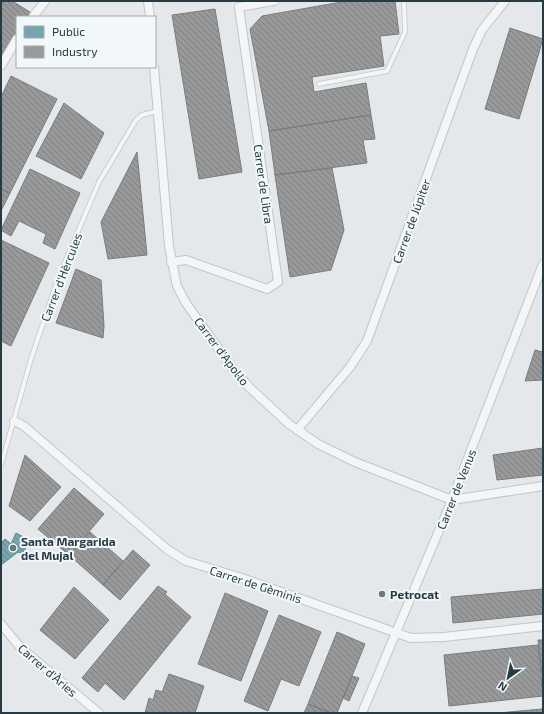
<svg xmlns="http://www.w3.org/2000/svg" width="544" height="714" viewBox="0 0 544 714" font-family="'Exo 2',sans-serif">
  <defs>
    <pattern id="public-back-hatch" width="6" height="6" patternUnits="userSpaceOnUse"><rect width="6" height="6" fill="#76a5af"/><path d="M-1 5l2 2M0 0l6 6M5-1l2 2" fill="none" stroke="#618890"/></pattern>
    <pattern id="industry-back-hatch" width="6" height="6" patternUnits="userSpaceOnUse"><rect width="6" height="6" fill="#999"/><path d="M-1 5l2 2M0 0l6 6M5-1l2 2" fill="none" stroke="#7d7e7f"/></pattern>
  </defs>
  <rect width="100%" height="100%" fill="#e4e8ea"/>
  <!-- public -->
  <path fill="url(#public-back-hatch)" stroke="#5f858f" d="M16,533l13,7 -6,14 -5,-2 -17,13v-22l4,-4 6,5z"/>
  <!-- industry -->
  <path fill="url(#industry-back-hatch)" stroke="#777d80" d="M1,1h11l18,11 -3,5h-10v15l-16,24z
    M347,1h48l4,33 -19,2 4,30 -72,11 2,15 52,-9 5,32 -102,16 -19,-102 12,-13z
    M215,9l27,163 -43,7 -27,-164z
    M510,28l33,11 -24,80 -34,-10z
    M11,76l46,23 -47,94 -9,-4v-92z
    M64,103l40,30 -23,46 -45,-23z
    M371,115l4,24 -12,1 4,23 -92,12 -6,-44z
    M137,152l10,103 -39,4 -7,-37z
    M332,168l12,62 -13,40 -41,7 -15,-102z
    M30,169l50,24 -25,56 -12,-6 3,-9 -27,-13 -8,15 -10,-6z
    M1,189l9,4 -8,16h-1z
    M1,240l48,23 -38,83 -10,-5z
    M76,269l25,11 3,46 -1,12 -47,-15z
    M535,350l8,2v28l-18,1z
    M543,448v27l-46,5 -4,-25z
    M25,455l36,32 -31,34 -21,-15z
    M74,488l30,26 -35,41 -31,-26z
    M90,532l33,29 -20,24 -34,-30z
    M133,550l17,15 -30,35 -17,-15z
    M158,586l9,6 -2,2 26,23 -67,83 -19,-17 -7,9 -16,-14z
    M74,587l35,33 -34,39 -35,-29z
    M543,589v25l-90,9 -2,-26z
    M225,593l43,18 -27,70 -43,-17z
    M279,615l42,17 -22,54 -18,-7 -13,32 -24,-10z
    M337,632l28,12 -28,69h-6l-23,-9z
    M538,640h5v43z
    M538,645l5,51 -94,10 -5,-51z
    M169,674l35,12 -9,27h-50l4,-15 4,2 3,-10 6,2z
    M352,676l7,2 -10,23 -6,-3z
    M308,704l23,9h-27z
    M542,709l1,4h-45z"/>
  <g fill="none" stroke-linecap="round" stroke-linejoin="round">
    <!-- lane casing -->
    <g stroke="#c2c6c8" stroke-width="5.5">
      <path id="lane" d="M319,84l68,-13 18,-39 -1,-31
        M1,465l30,-106 28,-83 40,-94 37,-62 6,-5 15,-4"/>
    </g>
    <!-- street casing -->
    <g stroke="#c2c6c8" stroke-width="10">
      <path id="street" d="M148,1l2,16
        M33,17l12,-16
        M1,66l16,-27
        M154,67l15,179 8,40 9,17 46,65 19,21 38,35 29,20 37,18 97,38 91,-14
        M171,262l15,-2 81,29 11,-7 -39,-275 35,-6
        M14,421l10,5 144,124 18,11 56,17 169,60 33,-1 99,-11
        M297,430l53,-63 17,-26 106,-292 9,-19 23,-29
        M1,624l19,23 79,66
        M362,713l87,-206 94,-243"/>
    </g>
    <!-- lane -->
    <use href="#lane" stroke="#f3f5f6" stroke-width="4"/>
    <!-- street -->
    <use href="#street" stroke="#f3f5f6" stroke-width="8"/>
  </g>
  <!-- markers -->
  <g fill="#6a787f" stroke="#f2f7f9" stroke-width="1.5">
    <circle cx="13" cy="548" r="4"/>
    <circle cx="382" cy="594" r="4"/>
  </g>
  <g text-anchor="middle" dominant-baseline="central" stroke-width="4" stroke-linejoin="round" paint-order="stroke">
    <!-- street labels -->
    <g font-size="12" fill="#283b45" stroke="#f2f7f9">
      <text transform="translate(264 184) rotate(82)">Carrer de Libra</text>
      <text transform="translate(411 221) rotate(-70)">Carrer de Júpiter</text>
      <text transform="translate(61 277) rotate(-69)">Carrer d'Hèrcules</text>
      <text transform="translate(222 351) rotate(53)">Carrer d'Apol·lo</text>
      <text transform="translate(456 489) rotate(-68)">Carrer de Venus</text>
      <text transform="translate(256 584) rotate(18)">Carrer de Gèminis</text>
      <text transform="translate(48 670) rotate(41)">Carrer d'Àries</text>
    </g>
    <!-- poi labels -->
    <g font-size="12" font-weight="bold" fill="#283b45" stroke="#f2f7f9" text-anchor="start">
      <text x="21" y="541">Santa Margarida<tspan x="21" dy="14">del Mujal</tspan></text>
      <text x="390" y="594">Petrocat</text>
    </g>
  </g>
  <!-- border -->
  <rect width="544" height="714" fill="none" stroke="#283b45" stroke-width="4"/>
  <!-- legend -->
  <rect x="16" y="16" width="140" height="52" fill="#f2f7f9" stroke="#a1acb1"/>
  <rect x="24" y="26" width="20" height="12" fill="#76a5af" stroke="#a1acb1"/>
  <text x="52" y="36" font-size="12" fill="#283b45">Public</text>
  <rect x="24" y="46" width="20" height="12" fill="#999999" stroke="#a1acb1"/>
  <text x="52" y="56" font-size="12" fill="#283b45">Industry</text>
  <!-- north arrow -->
  <g transform="translate(508 678) rotate(213)" stroke="#f2f7f9" stroke-width="3" paint-order="stroke">
  <path d="M0-3L7 15L0 10L-7 15Z" fill="#283b45"/>
  <text y="-6" font-size="11" font-weight="bold" text-anchor="middle" fill="#283b45">N</text>
  </g>
</svg>
